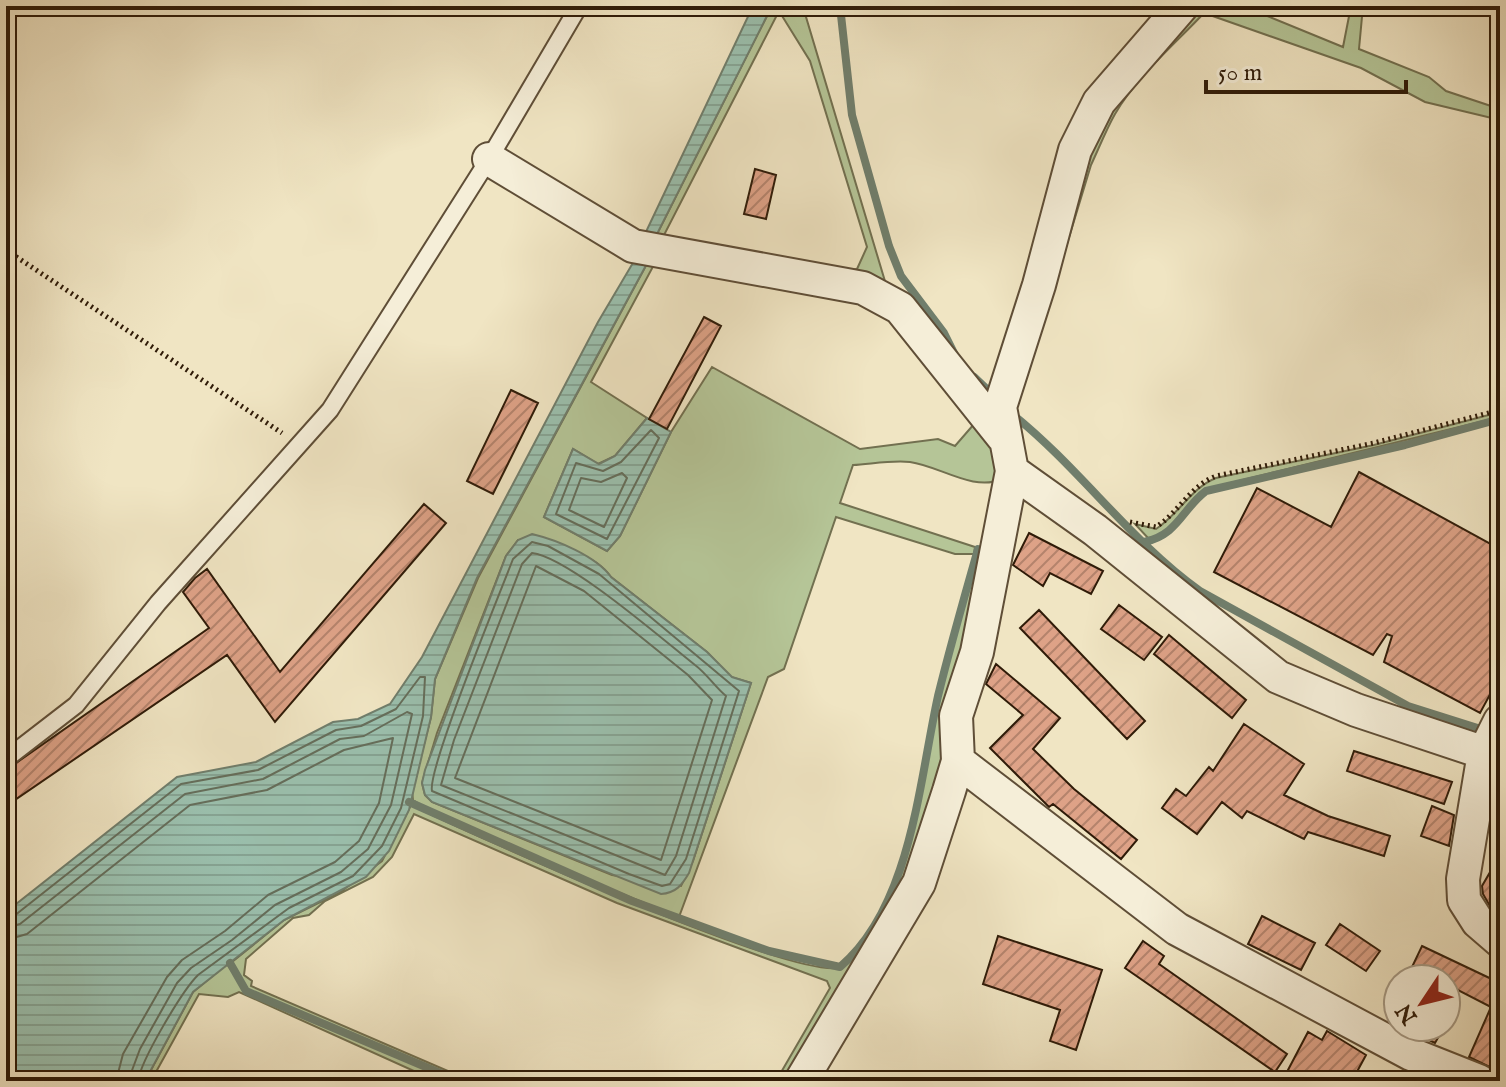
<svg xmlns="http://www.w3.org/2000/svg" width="1506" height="1087" viewBox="0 0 1506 1087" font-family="'IM FELL English',serif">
  <defs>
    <pattern id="water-rules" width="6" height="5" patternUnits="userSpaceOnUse" patternTransform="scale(2)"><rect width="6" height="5" fill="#9bc0ae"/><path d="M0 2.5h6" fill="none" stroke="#86a494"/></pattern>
    <pattern id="building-hatch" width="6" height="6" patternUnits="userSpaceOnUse" patternTransform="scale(2)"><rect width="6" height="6" fill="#dea287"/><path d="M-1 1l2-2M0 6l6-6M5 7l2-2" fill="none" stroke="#b4836c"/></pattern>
  </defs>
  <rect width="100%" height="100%" fill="#f0e5c3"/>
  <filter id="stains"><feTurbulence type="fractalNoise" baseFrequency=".0025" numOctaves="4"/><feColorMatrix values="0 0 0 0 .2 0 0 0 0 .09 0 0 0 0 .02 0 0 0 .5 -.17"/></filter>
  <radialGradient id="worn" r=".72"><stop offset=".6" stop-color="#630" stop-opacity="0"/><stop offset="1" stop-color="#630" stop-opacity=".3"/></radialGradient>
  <!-- grass -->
  <path fill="#b5c597" stroke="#727050" stroke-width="2" fill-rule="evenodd" d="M772,6h27l7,11 81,271 -40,-17 10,-2 10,-22 -57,-186 -31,-50 -117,228 -7,-1z
    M1194,6h49l100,41 8,-41h12l-4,43 70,28 17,14 54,18v11l-75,-18 -64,-34 -157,-55c-29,31 -67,63 -89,101 -9,16 -16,34 -24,51l-65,214 -13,27 73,-261z
    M650,258l6,3 -65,121 56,36 -32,38 -17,8 -25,-15 -29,68 63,34 13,-15 51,-104 41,-65 148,82 78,-10 17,7 26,-30 21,63c-29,13 -62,-13 -92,-17 -18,-2 -39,2 -57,3l-13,38 135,44 -1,7h-19l-119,-37 -52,152 -16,8 -89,240 -128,-52 -130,-60 -8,-5 -1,-9 19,-74 4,-38 43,-101zM518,540c32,6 73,9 93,37l96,75 24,25 20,6 -58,178 -12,25 -69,-11 -180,-73 -7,-7 -3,-12 15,-50 69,-177z
    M1500,412v4l-8,3 -286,70c-22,15 -28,46 -58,49l-13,-14 21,5c23,-15 35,-41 60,-51l158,-33z
    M980,552l6,2 -40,172 -8,55 -16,68 -134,232h-12l54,-93 -3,-7 -210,-78 -203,-89 -22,43 -19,20 -48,24 -16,14 -16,3 -47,41 -2,16 8,6 -1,5 220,95h-8l-215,-91 -16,-28 52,-42 55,-27 43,-32 29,-56c52,25 399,184 433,161 63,-43 80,-203 97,-274 12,-47 25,-94 39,-140z
    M227,964l19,28 208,89h-18l-197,-89 -11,5 -29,-3 -48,87h-6l48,-89z"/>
  <!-- water -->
  <path fill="url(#water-rules)" stroke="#707e6c" stroke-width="2" d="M753,6h19l-117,232 -11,-2z
    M637,256l13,2 -173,320 -42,101 -4,38 -22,93 -20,41 -23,26 -82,43 -91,72 -48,89h-139v-169l171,-135 79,-15 77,-40 25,-3 32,-15 32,-47 176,-335z
    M647,418l24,14 -51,104 -13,15 -63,-34 29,-68 26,15 16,-8z
    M532,534c25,6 64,22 79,43l96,75 25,25 19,6 -62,190c-7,12 -13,20 -28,21l-229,-92 -7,-7 -3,-12 3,-13 81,-214 12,-16z"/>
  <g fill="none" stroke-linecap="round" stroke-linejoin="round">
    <!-- shore -->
    <path stroke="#656e5b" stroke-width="2" d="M651,430l8,8 -52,101 -51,-25 20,-51 27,8 18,-9z
      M622,473l5,5 -23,49 -35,-17 12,-32 20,4z
      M532,542l16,4 51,28 140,117 -53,168 -16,25 -8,2 -33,-12 -197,-83c-5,-21 68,-198 81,-232z
      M532,553c36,4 130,86 163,112 12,9 20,22 31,31l-50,160 -11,19 -224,-90 13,-45 68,-176z
      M536,566l48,25 104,84 24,25 -51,160 -206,-82z
      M6,918l8,-2 167,-132 77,-14 78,-40 25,-4 35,-17 24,-32h5l-2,39 -22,92 -19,38 -29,30 -64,32 -91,67c-16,16 -57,85 -60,106
      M6,928l14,-4 165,-130 78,-15 77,-40 24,-3 43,-24 5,2 -21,91 -23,44 -27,23 -66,33 -43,35 -41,28 -14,15 -37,66 -12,32
      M6,940l21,-6 163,-129 77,-15 77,-40 49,-12 -14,65 -20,38 -24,21 -67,33 -43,36 -43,29 -15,17 -44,77 -7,27"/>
    <!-- stream -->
    <path stroke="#707e6c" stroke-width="8" d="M840,6l12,109 37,131 12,30 43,57 11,22
      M974,377l20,19
      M1011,413c68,54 119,128 189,178l208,115 76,24
      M1144,542c34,-7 38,-33 62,-51l199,-46 95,-26
      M409,802l223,99 137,50 71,16c71,-60 79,-185 98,-271 12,-49 26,-98 40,-147l5,2
      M230,963l16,28 213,90"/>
  </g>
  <!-- building -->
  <path fill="url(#building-hatch)" stroke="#2f1b08" stroke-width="2" d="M755,169l21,6 -10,44 -22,-5z
    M704,317l17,9 -54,103 -18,-10z
    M511,390l27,13 -45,91 -26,-13z
    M1359,472l141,77v127l-20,37 -96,-51 8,-26 -5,-2 -14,21 -159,-83 43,-84 74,39z
    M424,504l22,19 -171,199 -48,-67 -221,151v-36l203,-142 -26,-36 12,-14 12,-9 73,103z
    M1029,533l74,38 -12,23 -41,-21 -7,13 -30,-21z
    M1119,605l43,32 -18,23 -43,-31z
    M1039,610l106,111 -18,18 -107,-111z
    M1169,635l77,65 -14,18 -78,-64z
    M996,664l64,54 -27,31 41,40 63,51 -16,19 -68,-55 -4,3 -59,-59 33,-33 -37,-31z
    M1244,724l60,40 -20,31 44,21 62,20 -6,20 -76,-24 -4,7 -57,-28 -5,7 -20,-16 -25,32 -35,-26 14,-19 10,7 23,-29 4,4z
    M1354,751l98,31 -8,22 -97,-33z
    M1432,806l22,9 -5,31 -28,-10z
    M1500,855v58l-9,-5 -8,-14 -1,-8z
    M1262,916l53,27 -14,27 -53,-26z
    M1340,924l40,27 -14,20 -40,-26z
    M998,936l104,34 -26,80 -26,-9 10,-31 -77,-26z
    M1143,941l21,15 -5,8 128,90 -12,18 -150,-104z
    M1422,946l78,37v89l-31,-15 22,-50 -45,-23v-5h-10l-24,-12z
    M1401,1027h43l-9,16z
    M1327,1031l39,24 -14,26h-47l-17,-11 20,-38 14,8z"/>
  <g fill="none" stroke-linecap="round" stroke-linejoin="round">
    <!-- lane casing -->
    <g stroke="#5f4e37" stroke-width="20">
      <path id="lane" d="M6,759l70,-54 82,-102 172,-193 159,-251 90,-153"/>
    </g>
    <!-- street casing -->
    <g stroke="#5f4e37" stroke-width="36">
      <path id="street" d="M489,159l144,87 230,42 37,20 103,129
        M1012,471l83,59 183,147 78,33 144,48
        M1500,721l-16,32 -21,126 1,21 14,22 22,19
        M958,761l219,168 234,125 68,27
        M801,1081l118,-198 30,-92 9,-30 -2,-45 21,-64 35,-181 -12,-64 39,-122 36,-135 24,-48 83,-96"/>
    </g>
    <!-- path -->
    <path stroke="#2f1b08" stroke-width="5" stroke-dasharray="2 4" stroke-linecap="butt" d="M6,250l276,183
      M1130,522l26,5c23,-15 34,-41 60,-51l158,-33 126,-33"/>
    <!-- lane -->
    <use href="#lane" stroke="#f5eed8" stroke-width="16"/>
    <!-- street -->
    <use href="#street" stroke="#f5eed8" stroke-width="32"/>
  </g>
  <!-- margin -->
  <rect width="1506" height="1087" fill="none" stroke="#f0e5c3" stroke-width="32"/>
  <rect x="8" y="8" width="1490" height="1071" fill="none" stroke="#2f1b08" stroke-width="4"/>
  <rect x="16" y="16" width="1474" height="1055" fill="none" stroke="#2f1b08" stroke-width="2"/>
  <!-- north arrow -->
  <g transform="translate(1422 1003) rotate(235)"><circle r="38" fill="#f5eed8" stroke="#a69a85" stroke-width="2"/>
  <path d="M0-6L14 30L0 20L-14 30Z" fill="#8f2418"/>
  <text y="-12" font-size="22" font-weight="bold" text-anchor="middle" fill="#2f1b08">N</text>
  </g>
  <!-- scale -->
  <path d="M1206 80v12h200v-12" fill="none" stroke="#2f1b08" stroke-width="4"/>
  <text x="1218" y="80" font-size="24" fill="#2f1b08" stroke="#f5eed8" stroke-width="6" paint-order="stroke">50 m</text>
  <rect width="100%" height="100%" filter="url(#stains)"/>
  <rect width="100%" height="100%" fill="url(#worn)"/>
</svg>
